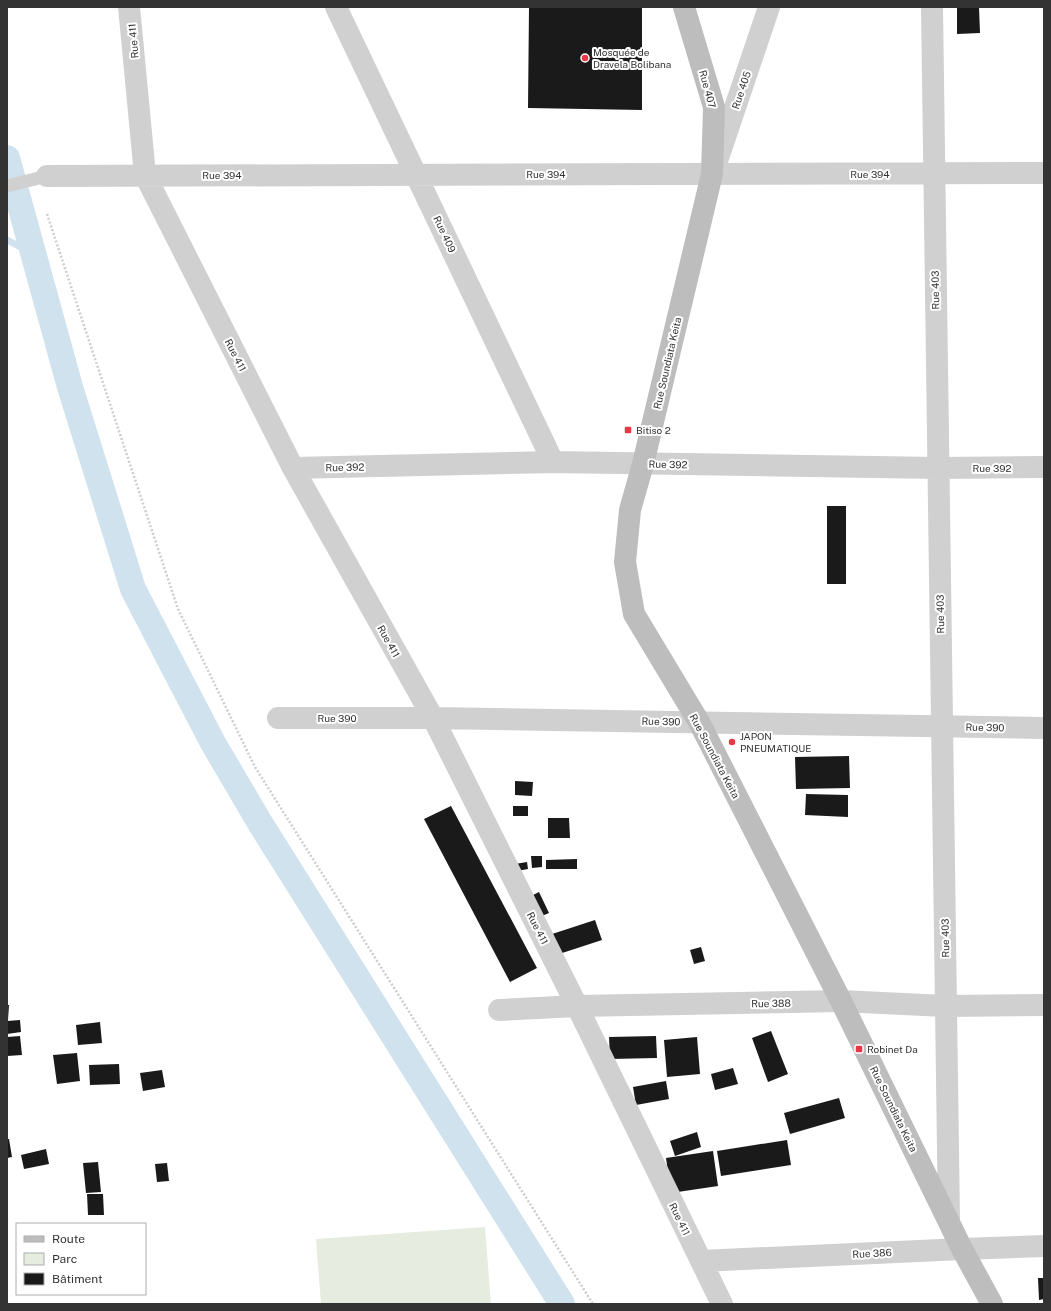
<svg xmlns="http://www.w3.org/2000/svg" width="1051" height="1311" viewBox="0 0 1051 1311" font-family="'Public Sans',sans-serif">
  <rect width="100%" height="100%" fill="#fff"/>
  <!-- green -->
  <path fill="#e6ecdf" d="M485,1227l6,77h-170l-5,-65z"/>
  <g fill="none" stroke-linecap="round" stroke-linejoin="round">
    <!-- stream -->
    <path stroke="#cfe2ee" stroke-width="7" d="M7,240l27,14"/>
    <!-- canal -->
    <path stroke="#cfe2ee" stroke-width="26" d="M7,158l63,229 63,202 80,154 47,80 302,481"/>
  </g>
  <!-- building -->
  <path fill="#1a1a1a" d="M529,7h113v103l-114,-2z
    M957,7h22l1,26 -23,1z
    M827,506h19v78h-19z
    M849,756l1,32 -54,1 -1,-32z
    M515,781l18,1 -1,14 -17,-1z
    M806,794l42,1v22l-43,-2z
    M451,806l86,162 -27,14 -86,-163z
    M513,806h15v10h-15z
    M548,818h21l1,20h-22z
    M531,856h11v11l-10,1z
    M577,859v10h-31v-9z
    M527,862l1,7 -11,2 -2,-7z
    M539,892l10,21 -12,5 -10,-20z
    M595,920l7,20 -49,16 -7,-20z
    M701,947l4,14 -11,3 -4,-14z
    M7,1005h2l-1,15h-1z
    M20,1020l1,12 -14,2v-13z
    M100,1022l2,21 -24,2 -2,-20z
    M771,1031l17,43 -20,8 -16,-44z
    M20,1036l2,19 -15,1v-19z
    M656,1036l1,22 -47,1 -1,-22z
    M697,1037l3,37 -33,3 -3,-37z
    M77,1053l3,28 -23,3 -4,-29z
    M119,1064l1,20 -30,1 -1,-20z
    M733,1068l5,16 -23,6 -4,-16z
    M162,1070l3,17 -22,4 -3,-18z
    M666,1081l3,18 -33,6 -3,-18z
    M839,1098l6,20 -55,16 -6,-21z
    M697,1132l4,15 -26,9 -5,-15z
    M7,1139h2l3,18 -5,1z
    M787,1140l4,25 -70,11 -4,-25z
    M46,1149l3,15 -25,5 -3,-14z
    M713,1151l5,35 -47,7 -5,-35z
    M98,1162l3,30 -15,1 -3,-30z
    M167,1163l2,18 -12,1 -2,-18z
    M87,1194h16l1,21h-16z
    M1038,1278h6v21l-5,1z"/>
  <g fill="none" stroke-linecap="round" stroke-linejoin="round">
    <!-- path -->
    <path stroke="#cdcdcd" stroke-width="2.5" stroke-dasharray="2 2" stroke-linecap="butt" d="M47,214l131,395 77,158 338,537"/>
    <!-- service -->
    <path stroke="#d0d0d0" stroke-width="13" d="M7,186l40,-10"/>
    <!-- minor -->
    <path stroke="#d0d0d0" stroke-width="22" d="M129,7l16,168 148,293 140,250 144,288 145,298
      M336,7l217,455
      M932,7l17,1214
      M715,167l54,-160
      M47,176l997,-3
      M293,468l260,-6 385,6 106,-1
      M278,718h155l611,10
      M499,1010l78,-4 264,-5 104,5 99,-1
      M701,1261l261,-12 82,-3"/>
    <!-- secondary -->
    <path stroke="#bdbdbd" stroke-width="22" d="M684,7l30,100 -2,67 -69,290 -13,46 -5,52 9,52 65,108 142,279 121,248 30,55"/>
  </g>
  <!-- markers -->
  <g fill="#e63946" stroke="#fff" stroke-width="1.5">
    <circle cx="585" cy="58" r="4"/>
    <rect x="624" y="426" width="8" height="8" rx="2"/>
    <circle cx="732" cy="742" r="4"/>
    <rect x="855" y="1045" width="8" height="8" rx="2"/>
  </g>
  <g text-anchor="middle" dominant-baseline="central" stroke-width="4" stroke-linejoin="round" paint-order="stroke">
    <!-- street labels -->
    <g font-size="10" fill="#333" stroke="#fff">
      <text transform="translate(133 41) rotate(-95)">Rue 411</text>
      <text transform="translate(708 89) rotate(75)">Rue 407</text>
      <text transform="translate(741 90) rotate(-71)">Rue 405</text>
      <text x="546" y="174">Rue 394</text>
      <text x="870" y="174">Rue 394</text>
      <text x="222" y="175">Rue 394</text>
      <text transform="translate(445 234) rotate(65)">Rue 409</text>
      <text transform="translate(935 290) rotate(-91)">Rue 403</text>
      <text transform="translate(236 355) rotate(63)">Rue 411</text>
      <text transform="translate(667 363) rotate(-77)">Rue Soundiata Keita</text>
      <text transform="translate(668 464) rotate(1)">Rue 392</text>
      <text transform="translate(345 467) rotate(-1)">Rue 392</text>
      <text x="992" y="468">Rue 392</text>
      <text transform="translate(940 614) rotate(-91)">Rue 403</text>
      <text transform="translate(389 641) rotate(61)">Rue 411</text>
      <text x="337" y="718">Rue 390</text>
      <text transform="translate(661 721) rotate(1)">Rue 390</text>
      <text transform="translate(985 727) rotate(1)">Rue 390</text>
      <text transform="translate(715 756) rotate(62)">Rue Soundiata Keita</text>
      <text transform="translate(538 928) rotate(63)">Rue 411</text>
      <text transform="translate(945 938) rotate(-91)">Rue 403</text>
      <text transform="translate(771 1003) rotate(-1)">Rue 388</text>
      <text transform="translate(894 1109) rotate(64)">Rue Soundiata Keita</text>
      <text transform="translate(680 1219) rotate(64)">Rue 411</text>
      <text transform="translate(872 1253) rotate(-3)">Rue 386</text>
    </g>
    <!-- poi labels -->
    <g font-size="10" fill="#333" stroke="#fff" text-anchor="start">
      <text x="593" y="52">Mosquée de<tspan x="593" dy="12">Dravela Bolibana</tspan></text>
      <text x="636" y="430">Bitiso 2</text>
      <text x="740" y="736">JAPON<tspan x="740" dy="12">PNEUMATIQUE</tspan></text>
      <text x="867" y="1049">Robinet Da</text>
    </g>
  </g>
  <!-- border -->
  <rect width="1051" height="1311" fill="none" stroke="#333333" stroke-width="16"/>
  <!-- legend -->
  <rect x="16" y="1223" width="130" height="72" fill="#ffffff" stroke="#adadad"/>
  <rect x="24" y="1236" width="20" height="6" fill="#bdbdbd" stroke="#adadad"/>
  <text x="52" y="1243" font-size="12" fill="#333333">Route</text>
  <rect x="24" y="1253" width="20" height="12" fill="#e6ecdf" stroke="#adadad"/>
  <text x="52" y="1263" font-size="12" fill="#333333">Parc</text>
  <rect x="24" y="1273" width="20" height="12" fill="#1a1a1a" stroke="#adadad"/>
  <text x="52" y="1283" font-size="12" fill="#333333">Bâtiment</text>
</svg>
